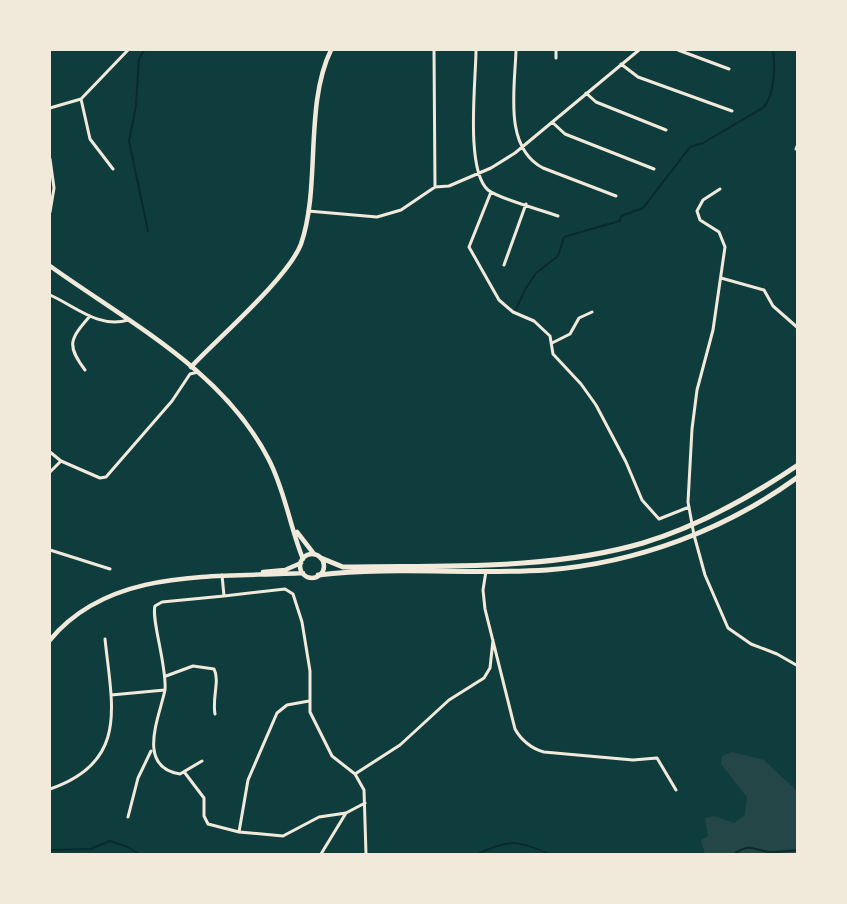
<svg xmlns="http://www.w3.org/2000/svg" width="847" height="904" viewBox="0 0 847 904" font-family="'DejaVu Sans',sans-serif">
  <rect width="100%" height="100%" fill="#0f3d3e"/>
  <!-- green -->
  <path fill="#244646" d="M732,752l32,8 33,31v63h-92l-4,-14 7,-4 -3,-18 8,-2 21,7 11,-8 2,-18 -26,-33 1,-8z"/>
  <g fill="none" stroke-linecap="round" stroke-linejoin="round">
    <!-- stream -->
    <path stroke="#0a2a2b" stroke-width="2" d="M144,50l-5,9 -3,47 -7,35 19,90
      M620,221l1,-5 22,-8 47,-61 13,-4 61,-36c11,-14 11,-40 9,-57
      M516,309l10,-21 10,-15 22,-17 6,-19 55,-16
      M50,850l40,-1 20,-8 18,6 11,7
      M478,854c30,-15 40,-14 71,0
      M734,854c19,-13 19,-2 38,-2 8,0 17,-1 26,-2"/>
    <!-- minor -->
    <path stroke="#f1e9da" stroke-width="3" d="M434,50l1,137
      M476,50c0,30 -11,120 12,140 11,9 54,20 70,26
      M516,50c-1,38 -13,97 27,118l73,28
      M678,50l51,19
      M556,58v-8
      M621,64l17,13 94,34
      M586,93l10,9 70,28
      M81,99l9,40 23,30
      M50,108l31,-9 47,-49
      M552,122l13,12 89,35
      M796,149l2,-5
      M50,159l4,29 -4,24
      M720,189l-17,11 -6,11 3,9 19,12 6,15 -12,83 -16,60 -5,39 -4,73 6,33 11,40 23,53 23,16 26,10 21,12
      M491,192l-22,55 30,53 14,12 21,9 16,15 3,18 28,30 15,21 30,57 16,38 17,19 30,-12
      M308,211l69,6 24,-7 34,-23 14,-1 42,-18 24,-15 124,-103
      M504,265l22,-61
      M721,278l43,12 9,16 25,22
      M50,295c25,11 49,34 78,25
      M552,343l18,-9 9,-16 13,-6
      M85,370c-19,-25 -15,-31 5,-54
      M50,452l11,9 -11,11
      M61,461l39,17 6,-1 66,-76 18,-27 8,-2
      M50,550l60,19
      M486,571l-3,19 2,19 30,120c6,11 17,20 29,23l89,8 24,-2 19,32
      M224,596l61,-7 8,5 9,28 8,49v41l22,44 23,18 9,16 2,64
      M166,676l27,-10 21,3c6,11 -2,29 1,45
      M165,690c-6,28 -29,77 15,84l22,-13
      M111,695l54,-5c2,-24 -14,-71 -10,-84l7,-4 62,-6 -2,-21
      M185,773l19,25v18l4,8 31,8 44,4 36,-19 27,-4 19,-10
      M355,774l45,-29 49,-45 35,-22 6,-10 3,-28
      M50,789c79,-27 62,-83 55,-150
      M128,817l10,-39 13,-27
      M239,832l9,-52 29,-67 10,-8 22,-4
      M321,854l25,-41"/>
    <!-- tertiary -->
    <path stroke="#f1e9da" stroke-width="4.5" d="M191,367c28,-30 97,-89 110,-123 20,-57 3,-139 30,-194"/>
    <!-- secondary -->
    <path stroke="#f1e9da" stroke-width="4.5" d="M50,266c78,56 174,105 219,194 16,31 21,67 34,99
      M297,532l17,22
      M300 566a12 12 0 1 1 24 0a12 12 0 1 1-24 0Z
      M263,572l22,-2 16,-7
      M50,640c61,-74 168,-62 253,-67"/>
    <!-- primary -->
    <path stroke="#f1e9da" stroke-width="5" d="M321,558l22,9c99,-2 204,4 300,-24 56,-17 106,-45 155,-78
      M318,575c76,-9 153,0 229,-5 90,-7 178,-40 251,-93"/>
  </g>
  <!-- border -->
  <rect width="847" height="904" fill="none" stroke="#f1e9da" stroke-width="102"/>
</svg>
